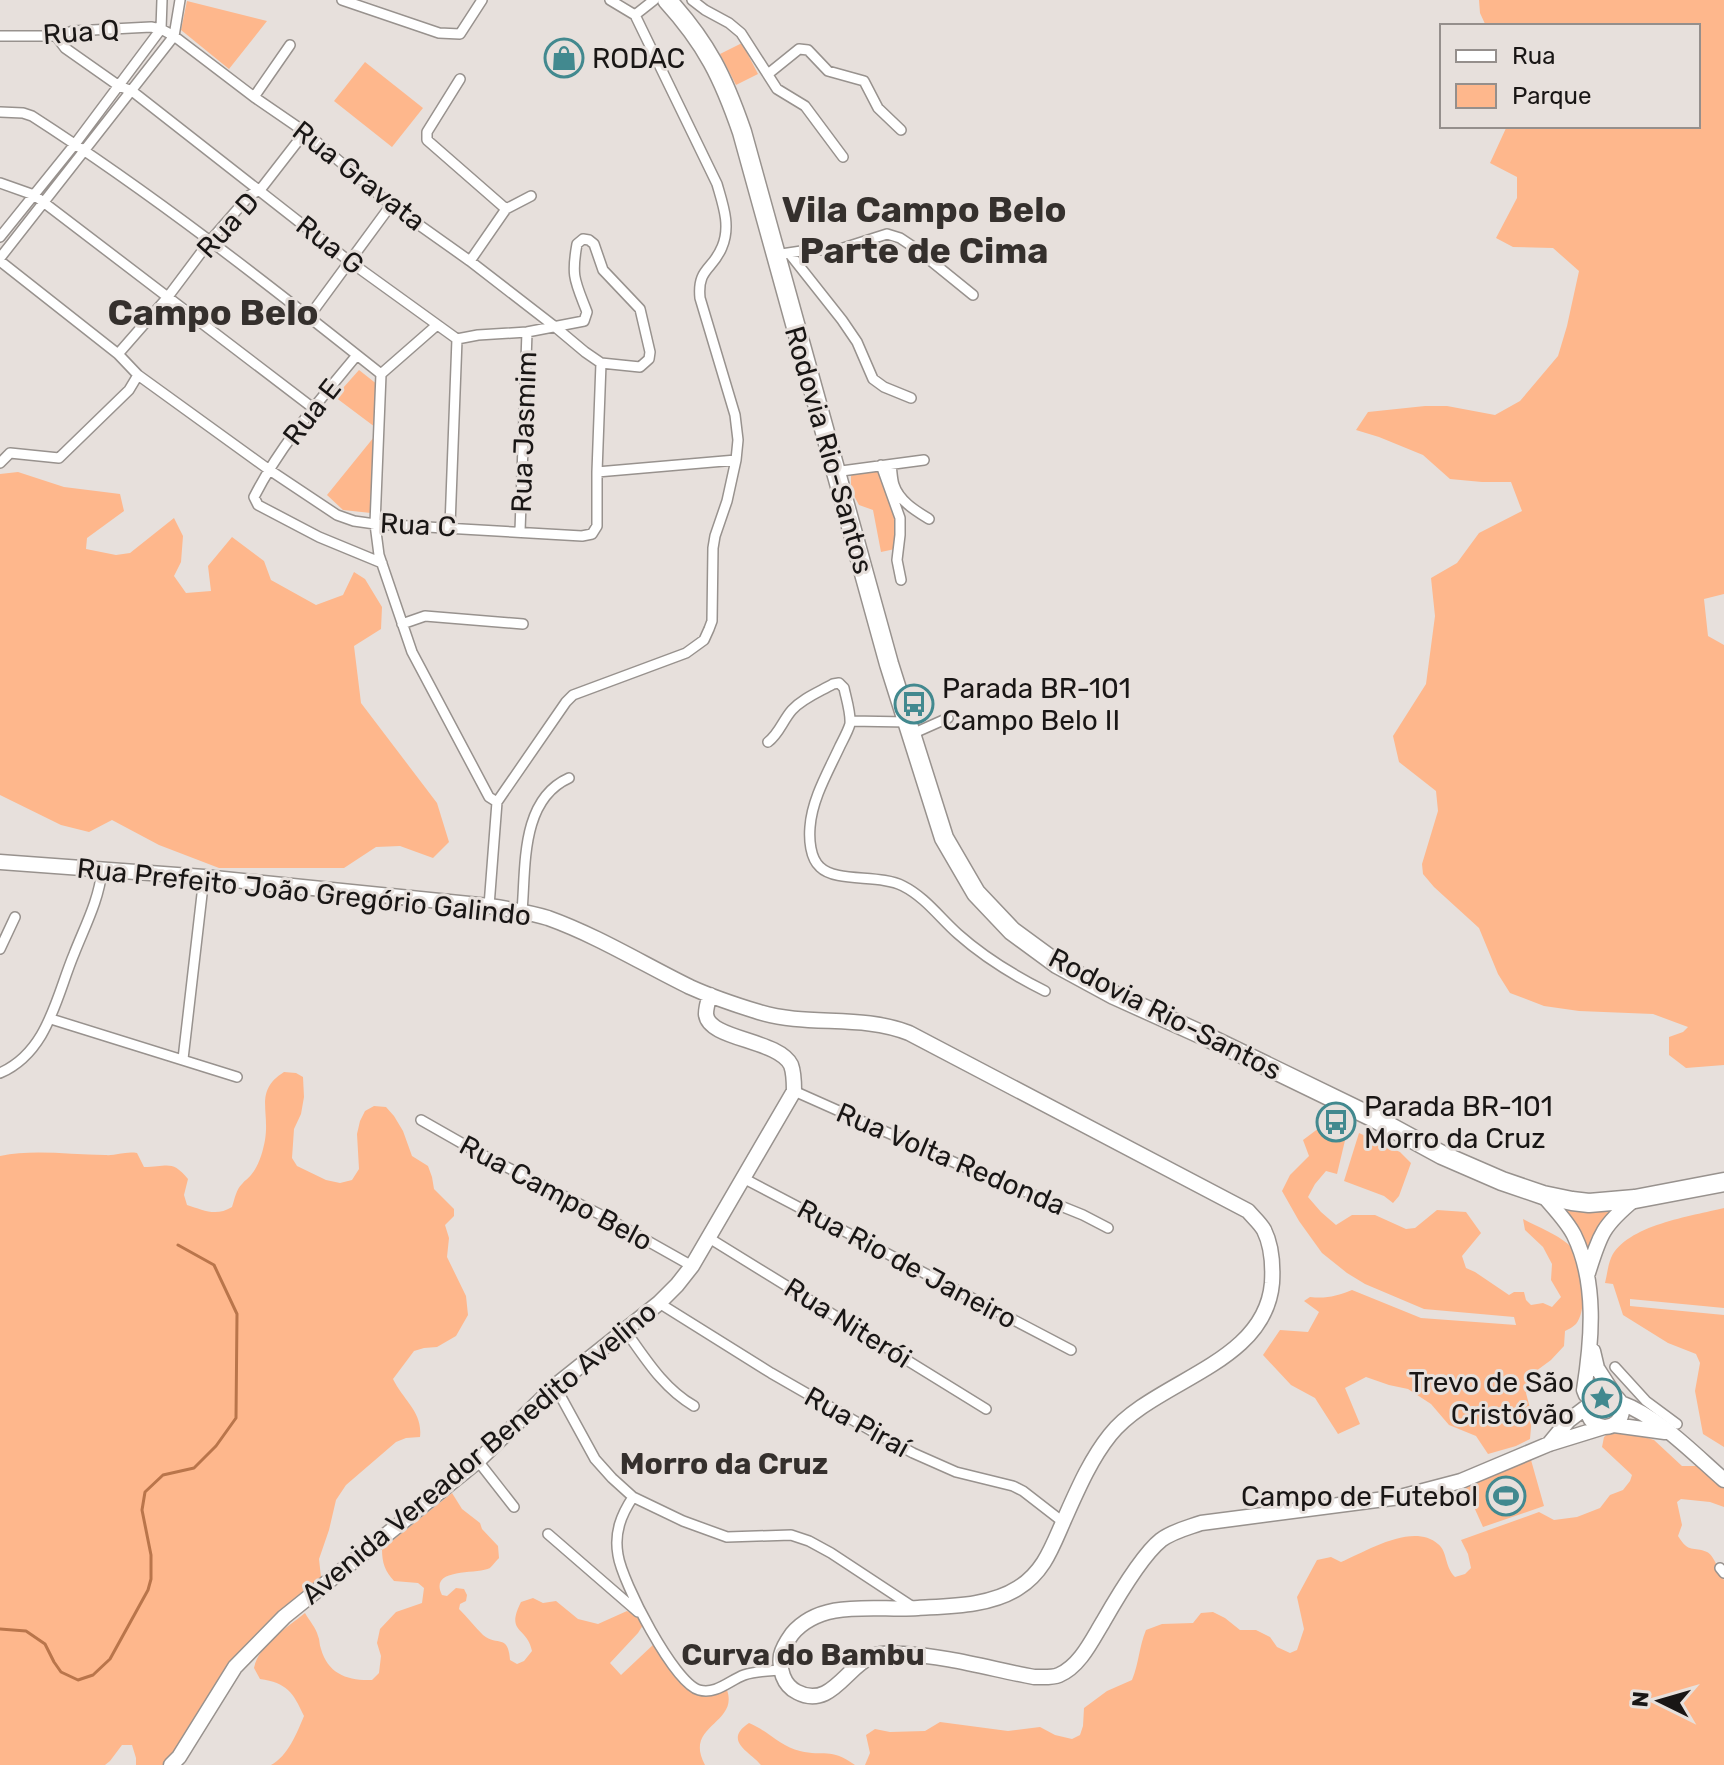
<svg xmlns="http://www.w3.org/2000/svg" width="1724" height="1765" viewBox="0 0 1724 1765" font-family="Rubik,sans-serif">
  <rect width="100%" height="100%" fill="#e7e0dc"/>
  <!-- green -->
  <path fill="#feb78c" d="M1479,0h245v594l-20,5 4,37 16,9v420l-38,3 -17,-13v-18l14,-5 5,-5 -35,-13 -74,-3 -35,-5 -34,-13 -12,-19 -19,-46 -45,-41 -11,-13 -1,-10 16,-53 -2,-20 -37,-29 -6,-26 33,-52 9,-68 -4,-38 26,-15 22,-30 43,-22 -11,-29h-29l-32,-3 -27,-24 -44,-18 -23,-7 12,-18 57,-6h22l48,9 25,-14 38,-45 9,-30 12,-55 -26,-23 -40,-1 -17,-9 21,-40v-21l-27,-14 17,-37h191v-100h-212l-6,-13z
    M187,1l80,20 -38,48 -48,-39z
    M742,43l16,31 -22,11 -16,-31z
    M365,62l58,46 -31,39 -58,-46z
    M359,370l19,15 -3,42 -40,-30z
    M374,437l-3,76 -28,-3 -16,-15z
    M880,468l18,52 -3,29 -14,3 -8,-42 -14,-5 -8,-15v-14l3,-4z
    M18,472l46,15 56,7 4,17 -37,27 -1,11 30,6 14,-2 44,-35 9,18 -2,26 -7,14 12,17 25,-2 -3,-25 24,-29 32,24 7,19 45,25 27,-10 11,-23 11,7 17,28 -1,22 -27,17 7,57 76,100 12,39 -16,16 -33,-12 -24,1 -32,21h-125l-60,-23 -47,-25 -23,12 -28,-7 -61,-30v-321z
    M284,1072l12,1 7,4 1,20 -3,17 -7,15 -2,29 5,8 29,14 14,3 12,-3 7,-11 -2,-35 3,-13 5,-10 9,-5 12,1 8,9 9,15 9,25 16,10 4,11 2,12 20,20v7l-9,9 4,13 -2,19 19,39 2,19 -12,21 -19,11 -13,1 -10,3 -21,28c10,21 30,33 27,58l-14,1 -10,4 -50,43 -10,15 -7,30 -10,29 3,27 -87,81 -64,98h-35v-7l-4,-13h-10l-12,16 -5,4h-105v-609c34,-7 70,-1 105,-1 11,1 20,-4 32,-2l7,14c23,0 28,-8 44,12l-4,16 3,10c16,5 29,12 45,2 3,-9 4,-17 10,-23 3,-4 7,-6 9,-9 8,-9 12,-24 14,-35 5,-30 -11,-49 19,-68z
    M1335,1126l12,6 -10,42 -11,-3 -11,13 -7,13 13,15 15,13 16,-10h23l31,14 9,-1 22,-18 29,2 15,21 -19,23 4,12 9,4 34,23 5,-3h10l2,8 5,5 12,-2 9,4 9,-10 -10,-17 1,-16 -9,-17 -18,-17 -2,-11c15,8 33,15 45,25 15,13 21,64 8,80 -3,3 -7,5 -11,7l-1,15 -13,14 -19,14 -6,19 6,23 -2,23 -14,7 -28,8 -12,-18 -27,-11 -18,-21 -23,-15 -19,-4 -23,-8 -21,11 15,36 -22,10 -23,-36 -24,-13 -28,-30 17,-25 28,2 11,-20 -15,-11 6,-4c16,2 27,-1 42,-7l69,28 95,7 -2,-8 -90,-8 -59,-25 -18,-11 -25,-20 -23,-32 -17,-30 8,-16 19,-19 -6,-16 16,-12z
    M1359,1133l41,19 11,11 -12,33 -6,7 -9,-7 -40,-15z
    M1724,1208v100l-94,-9v7l94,9v132l-21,-13 -8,-43 5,-28 -4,-9 -28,-11 -45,-28 -10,-31 -8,-1c2,-8 3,-18 6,-25 15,-33 81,-42 113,-50z
    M1559,1209l30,3 23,-2 -14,17 -10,26z
    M1609,1433l26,1 19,6 28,26h19l23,20v21l-14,-5 -29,-3 -4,3 5,23 -4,11c11,18 15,10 29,16 7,3 12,20 17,28v185h-859l5,-12 -4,-18 9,-6 15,3 35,-1 15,-9 68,9 32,-4 15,8 17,4 8,-4 3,-9 1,-18 23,-17 25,-11c7,-17 7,-33 14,-50l16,-6 31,-1 8,-10 12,-1 12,6 15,12h16l14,7 7,10 13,6 7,-3 7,-21 -7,-32 20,-37 14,-3 10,5c26,-11 72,-40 97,-18 10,8 6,22 17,33l10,-3 6,-6 -3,-14 -7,-14 78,-28 15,8 23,-3 23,-9 10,-13 13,-5 7,-9 2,-6 -30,-28 2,-10z
    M1531,1460l13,46 -61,21 -18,-40z
    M452,1493l10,16 18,14 2,6 16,17 1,12c-1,1 -8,9 -9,10 -13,7 -62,-1 -48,27l5,1 9,-8 8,1 3,6 -1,6 -6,3 -1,5c8,8 16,18 24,26 15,12 25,-2 27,25l7,4 7,-3 8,-10c-5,-25 -27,-17 -11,-49l12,-4 10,5 13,-2 22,18 20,5 29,-13 10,5 6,9 -5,8 -28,30 11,12 34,-32c11,19 28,54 54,53 6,-1 12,-5 18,-6 12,34 -44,35 -22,75h-434c17,-9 26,-32 33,-49 -11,-24 -17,-33 -44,-37l-6,-11c5,-24 33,-40 51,-55 4,7 11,15 13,23 2,4 1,8 3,13 7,25 27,32 51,31l7,-7 2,-17 -4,-13 3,-14 16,-17 26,-9 2,-15 -6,-5 -24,-2c-9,-10 -12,-18 -12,-32z
    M749,1723c18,7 32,24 51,28 24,6 30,-4 55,14h-94c-10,-13 -39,-24 -12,-42z"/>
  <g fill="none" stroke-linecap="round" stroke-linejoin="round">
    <!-- stream -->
    <path stroke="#b9754b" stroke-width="3" d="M0,1629l26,2 19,13 9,18 7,10 17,8 15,-5 17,-16 38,-69 3,-11v-24l-9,-45 3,-18 18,-17 31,-7 22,-22 20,-28 1,-104 -23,-49 -36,-20"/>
    <!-- street casing -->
    <g stroke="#98928e" stroke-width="12">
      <path id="street" d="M342,0l97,33 21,1 22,-34
        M692,0l13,10 24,13 12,10 36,56 28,17 38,51
        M635,15l19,-15
        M0,36h56l17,-5 78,-4 10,2 13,7 80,61 51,35 86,73 79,56 84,65 31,26 16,11 -4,109v54l-5,8 -10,2 -207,-12 -21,-3 -17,-6 -69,-46 -130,-94 -20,-21 -118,-93
        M56,36l9,12 54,38 13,5 217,170 108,78
        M768,74l31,-25 9,1 20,21 36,10 14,27 23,22
        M460,79l-33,53v8l79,69
        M254,97l36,-52
        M0,112l23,1 9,3c121,78 236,168 349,258
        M0,183l34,12 279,213
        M0,237l75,-93 86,-115 1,-29
        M789,253l53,67 15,22 16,37 11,8 27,11
        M775,255l33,-5h29l50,-16 13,4 15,10 58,47
        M0,258l174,-222 6,-36
        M470,261l36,-52 25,-13
        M308,318l83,-113
        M457,339l21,-4 49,-3 57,-11 3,-9c-12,-31 -16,-35 -10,-68l6,-5 6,1 5,4 9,26 37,39 10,43 -1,7 -9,8 -39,-4
        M118,354l49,-56 42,-56 41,-47 10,-5 45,-58
        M357,355c-37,45 -76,89 -103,142l4,8 61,32 63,26
        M381,374l-6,150 4,31 33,97 77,145 8,5
        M381,374l56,-49
        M0,463l10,-10 49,5 70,-68 9,-15
        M881,465l19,53v17l-3,25 4,20
        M891,465c1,6 1,14 3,20 5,16 22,26 35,34
        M597,472l139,-12
        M834,472l90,-12
        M450,526l7,-187
        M520,531l7,-199
        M402,624l23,-8 98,8
        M850,721l58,1
        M912,734l36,-16
        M768,742c11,-8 15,-22 24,-32 11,-12 27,-18 41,-26l6,-1 5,5c2,10 7,25 6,36 -2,7 -7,16 -10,22 -12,26 -28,53 -30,81 -1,12 0,31 10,40 16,16 60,7 83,19 22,11 37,32 55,48 27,24 55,41 87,57
        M489,906l8,-104 69,-100 7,-7 113,-42 18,-13 5,-11 3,-8 1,-73 2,-12 12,-35 9,-41 2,-20 -3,-25 -35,-117c-3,-30 13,-28 22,-51 9,-21 1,-42 -5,-63l-82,-169 -25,-15
        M522,911c4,-44 -2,-111 47,-133
        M0,949l15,-32
        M51,1019l186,58
        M183,1059l21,-182
        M0,1073c48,-21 56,-76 74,-119 11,-28 25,-54 28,-84
        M794,1091l173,77 116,47 25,13
        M421,1120l58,33 126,64 87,49
        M743,1178l328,172
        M709,1238l277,171
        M659,1303l112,70 101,58 41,22 43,19 57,14 10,5 40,31
        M625,1330c20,28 38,58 69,76
        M1615,1367l31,34 31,23
        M555,1386l40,73 17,19 21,19 50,24 44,16 64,-2 18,6 22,12 82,54
        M478,1461l36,46
        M633,1497c-12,18 -19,36 -15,58 4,27 56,128 81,135 17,5 31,-10 45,-15 12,-4 25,-4 37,-5
        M548,1534l90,78
        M1720,1568l4,5"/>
    </g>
    <!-- secondary casing -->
    <g stroke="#98928e" stroke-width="17">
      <path id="secondary" d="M0,862l204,15 285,29c20,3 40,6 59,12 50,18 95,46 142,69 22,10 46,18 69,25 49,15 102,2 150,21l339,178c5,6 12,12 16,19 8,16 9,36 8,53 -7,82 -118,97 -162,152 -20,25 -33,56 -46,85 -12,27 -20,52 -46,68 -28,18 -68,18 -100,20 -41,3 -96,-10 -126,26 -5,7 -9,13 -11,21 -2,14 2,30 16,37 34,18 50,-27 76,-36 10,-4 20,-2 30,-2 44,2 88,15 131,23 8,0 18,1 25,-2 21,-9 33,-35 44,-53 12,-21 39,-67 58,-82 12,-9 26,-12 40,-17l199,-26 61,-16 88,-37 55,-17
        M1543,1195c10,12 24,26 31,40 23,47 18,105 10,155l2,5 6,4
        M1588,1273c12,-39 15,-48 47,-74
        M1593,1351l4,17 18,28
        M1588 1410a17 17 0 1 1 34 0a17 17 0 1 1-34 0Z
        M1621,1403c38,14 73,51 103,77
        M1614,1425l51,7
        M1549,1444l19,-23 21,-16
        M171,1765l8,-8 56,-90 49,-50 194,-156 77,-75 104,-83 18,-18 15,-19 102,-175c0,-9 0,-18 -3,-26 -13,-26 -83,-25 -85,-51 0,-5 2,-13 4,-19"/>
    </g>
    <!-- highway casing -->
    <g stroke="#98928e" stroke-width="21">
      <path id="highway" d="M667,0c40,44 56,77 75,132l147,532 55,174 32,55 36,38 45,33 57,31 93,42 167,81 68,37 60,26 41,14 29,6 17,2 46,-4 89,-17"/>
    </g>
    <!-- street -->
    <use href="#street" stroke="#fff" stroke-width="9"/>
    <!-- secondary -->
    <use href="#secondary" stroke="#fff" stroke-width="14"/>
    <!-- highway -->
    <use href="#highway" stroke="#fff" stroke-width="18"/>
  </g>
  <!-- icons -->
  <defs>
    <g id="shop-ring" transform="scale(2)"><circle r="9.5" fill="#e7e0dc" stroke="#42898f" stroke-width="1.5"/><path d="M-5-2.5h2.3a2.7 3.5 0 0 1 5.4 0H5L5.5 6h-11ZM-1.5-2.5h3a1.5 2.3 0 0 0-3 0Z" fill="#42898f"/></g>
    <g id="bus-ring" transform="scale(2)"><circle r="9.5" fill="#e7e0dc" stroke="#42898f" stroke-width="1.5"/><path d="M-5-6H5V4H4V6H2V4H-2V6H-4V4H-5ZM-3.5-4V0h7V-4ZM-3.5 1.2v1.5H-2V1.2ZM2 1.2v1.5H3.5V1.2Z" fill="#42898f"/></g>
    <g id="sight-ring" transform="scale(2)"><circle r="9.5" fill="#e7e0dc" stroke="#42898f" stroke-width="1.5"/><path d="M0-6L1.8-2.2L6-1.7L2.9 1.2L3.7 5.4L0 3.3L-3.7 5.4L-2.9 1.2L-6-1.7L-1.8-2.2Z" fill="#42898f"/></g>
    <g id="stadium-ring" transform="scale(2)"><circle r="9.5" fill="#e7e0dc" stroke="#42898f" stroke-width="1.5"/><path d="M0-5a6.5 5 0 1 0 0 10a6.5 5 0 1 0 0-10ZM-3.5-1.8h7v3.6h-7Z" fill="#42898f"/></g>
  </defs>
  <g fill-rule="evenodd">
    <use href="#shop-ring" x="564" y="58"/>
    <use href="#bus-ring" x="914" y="704"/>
    <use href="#bus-ring" x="1336" y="1122"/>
    <use href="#sight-ring" x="1602" y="1398"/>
    <use href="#stadium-ring" x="1506" y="1496"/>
  </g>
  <g text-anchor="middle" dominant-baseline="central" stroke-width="6" stroke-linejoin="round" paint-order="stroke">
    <!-- street labels -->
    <g font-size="28" fill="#191615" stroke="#e7e0dc">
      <text transform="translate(81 32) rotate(-4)">Rua Q</text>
      <text transform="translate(359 176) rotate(38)">Rua Gravata</text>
      <text transform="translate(228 225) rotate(-48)">Rua D</text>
      <text transform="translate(330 245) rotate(38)">Rua G</text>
      <text transform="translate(312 412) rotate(-52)">Rua E</text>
      <text transform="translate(524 432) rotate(-88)">Rua Jasmim</text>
      <text transform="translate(829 450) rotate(74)">Rodovia Rio-Santos</text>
      <text transform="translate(418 525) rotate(3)">Rua C</text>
      <text transform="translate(304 892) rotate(6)">Rua Prefeito João Gregório Galindo</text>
      <text transform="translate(1165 1014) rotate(27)">Rodovia Rio-Santos</text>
      <text transform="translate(951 1159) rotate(23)">Rua Volta Redonda</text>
      <text transform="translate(556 1193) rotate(28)">Rua Campo Belo</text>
      <text transform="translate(907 1264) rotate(28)">Rua Rio de Janeiro</text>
      <text transform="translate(848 1323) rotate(32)">Rua Niterói</text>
      <text transform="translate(857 1422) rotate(29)">Rua Piraí</text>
      <text transform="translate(479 1453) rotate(-40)">Avenida Vereador Benedito Avelino</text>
    </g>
    <!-- poi labels -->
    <g font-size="28" fill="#191615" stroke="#e7e0dc" text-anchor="start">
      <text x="592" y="58">RODAC</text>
      <text x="942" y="688">Parada BR-101<tspan x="942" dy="32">Campo Belo II</tspan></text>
      <text x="1364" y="1106">Parada BR-101<tspan x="1364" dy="32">Morro da Cruz</tspan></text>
      <text x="1574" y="1382" text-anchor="end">Trevo de São<tspan x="1574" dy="32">Cristóvão</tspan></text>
      <text x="1478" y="1496" text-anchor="end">Campo de Futebol</text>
    </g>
    <!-- neighbourhood labels -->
    <g font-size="30" font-weight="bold" fill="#35302d" stroke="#e7e0dc">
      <text x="724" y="1464">Morro da Cruz</text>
      <text x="803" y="1655">Curva do Bambu</text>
    </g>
    <!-- district labels -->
    <g font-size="36" font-weight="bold" fill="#35302d" stroke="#e7e0dc">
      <text x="924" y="209">Vila Campo Belo<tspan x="924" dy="41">Parte de Cima</tspan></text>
      <text x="213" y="312">Campo Belo</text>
    </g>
  </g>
  <!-- legend -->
  <rect x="1440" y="24" width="260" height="104" fill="#e7e0dc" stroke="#958f8c" stroke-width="2"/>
  <rect x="1456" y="50" width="40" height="12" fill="#ffffff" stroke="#958f8c" stroke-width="2"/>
  <text x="1512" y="64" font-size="24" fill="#191615">Rua</text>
  <rect x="1456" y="84" width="40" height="24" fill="#feb78c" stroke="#958f8c" stroke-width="2"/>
  <text x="1512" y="104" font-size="24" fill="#191615">Parque</text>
  <!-- north arrow -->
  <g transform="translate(1660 1701) rotate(275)" stroke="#e7e0dc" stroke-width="6" paint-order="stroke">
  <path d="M0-6L14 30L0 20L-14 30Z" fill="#191615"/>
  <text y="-12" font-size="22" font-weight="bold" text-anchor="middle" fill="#191615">N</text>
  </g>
</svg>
